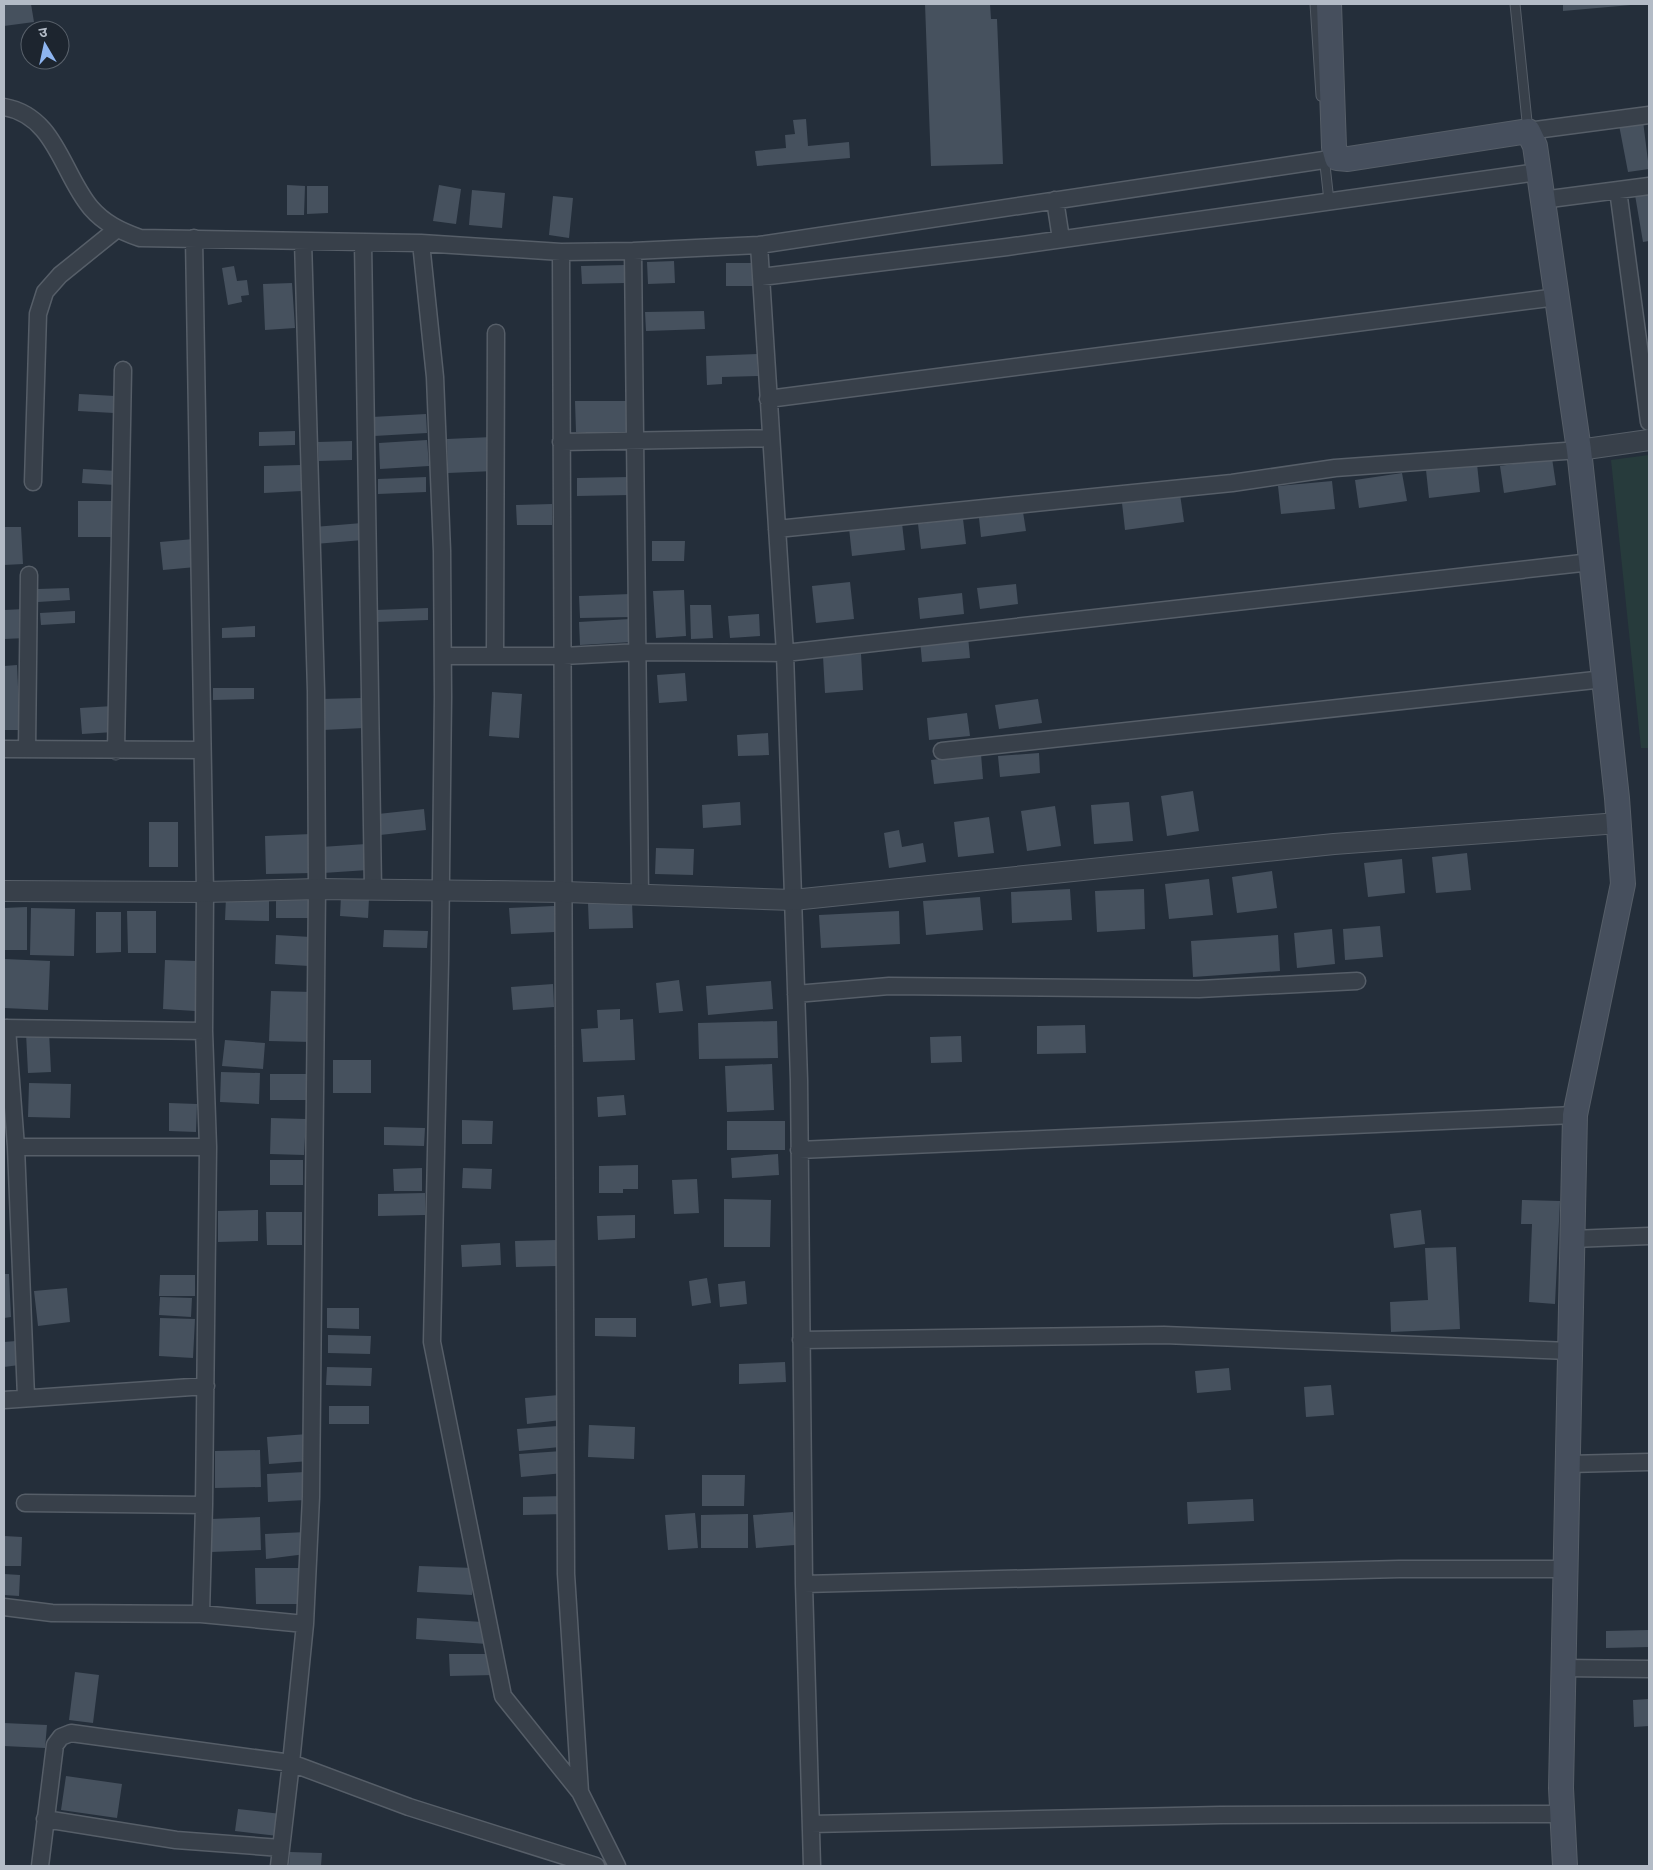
<svg xmlns="http://www.w3.org/2000/svg" width="1653" height="1870" viewBox="0 0 1653 1870" font-family="'Noto Sans','Noto Sans Devanagari',sans-serif">
  <rect width="100%" height="100%" fill="#242e3a"/>
  <!-- green -->
  <path fill="#273b3c" d="M1649,455v293h-8l-30,-288z"/>
  <!-- building -->
  <path fill="#46515e" d="M4,4h27l3,18 -30,4z
    M925,4h65l1,15h6l6,145 -72,2z
    M1563,4h68v1l-68,6z
    M806,119l2,27 41,-4 1,16 -93,8 -2,-15 31,-3 -1,-13 10,-1 -2,-14z
    M1643,121l6,48 -21,3 -9,-47z
    M287,185l18,1 -1,29h-17z
    M439,185l22,4 -5,35 -23,-3z
    M307,186h21v27l-21,1z
    M472,190l33,3 -3,35 -33,-3z
    M1649,192v49l-6,1 -8,-47z
    M553,196l20,2 -4,40 -20,-3z
    M674,261l1,22 -27,1 -1,-22z
    M726,263h27v23h-27z
    M625,265v18l-43,1 -1,-18z
    M234,266l3,15 10,-1 2,15 -8,1 1,6 -14,3 -6,-37z
    M292,283l3,45 -30,2 -2,-46z
    M704,311l1,18 -59,2 -1,-19z
    M757,354l1,22 -36,1v7l-15,1 -1,-29z
    M79,394l36,2 -1,17 -36,-2z
    M575,401h56v31h-55z
    M426,414l1,19 -53,3 -2,-19z
    M295,431v14l-36,1v-14z
    M492,437l2,34 -46,2 -1,-34z
    M427,440l2,26 -49,3 -1,-26z
    M352,441v19l-33,1 -1,-19z
    M1552,458l4,27 -52,8 -4,-27z
    M1477,464l3,28 -51,6 -3,-28z
    M301,465l1,26 -38,2v-27z
    M83,469l33,2 -1,14 -33,-2z
    M1402,473l5,28 -48,7 -4,-28z
    M426,477v15l-48,2v-15z
    M629,477l1,18 -53,1v-18z
    M1332,481l3,28 -54,5 -3,-28z
    M1180,494l4,28 -59,8 -3,-27z
    M78,501h36l-1,36h-35z
    M552,504v21h-35l-1,-20z
    M1023,512l3,19 -45,6 -2,-19z
    M963,519l3,25 -45,5 -3,-25z
    M362,523l1,17 -48,4 -1,-17z
    M902,523l3,27 -53,6 -3,-28z
    M4,527h17l2,37 -19,1z
    M194,539l2,28 -33,3 -3,-28z
    M652,541h33l-1,20h-32z
    M850,582l4,37 -38,4 -4,-37z
    M1016,584l2,20 -38,5 -3,-21z
    M69,588l1,12 -32,2v-13z
    M684,590l2,46 -30,2 -3,-47z
    M962,593l2,21 -44,5 -2,-21z
    M630,594l1,23 -51,1 -1,-22z
    M690,605h21l2,33 -22,1z
    M428,608v12l-52,2v-12z
    M25,609l1,29 -22,1v-29z
    M75,611v12l-34,2 -1,-12z
    M759,614l1,22 -30,2 -2,-22z
    M630,619l2,23 -52,3 -1,-23z
    M255,626v11l-33,1v-10z
    M968,636l2,22 -48,4 -2,-22z
    M861,654l2,36 -38,3 -2,-37z
    M17,665l3,65h-16v-64z
    M685,673l2,28 -28,2 -2,-28z
    M213,688h41v11l-41,1z
    M492,692l30,2 -3,44 -30,-2z
    M362,698l2,30 -41,2 -2,-31z
    M1038,699l4,24 -43,6 -4,-24z
    M113,706l1,26 -32,2 -2,-26z
    M967,713l3,23 -41,4 -2,-22z
    M768,733l1,22 -31,1 -1,-21z
    M1039,753l1,20 -40,4 -2,-21z
    M981,754l2,25 -49,5 -3,-24z
    M1193,791l6,40 -32,5 -6,-40z
    M740,802l1,23 -38,3 -1,-23z
    M1129,802l4,39 -39,3 -3,-39z
    M1055,806l6,40 -34,5 -6,-40z
    M424,809l2,21 -46,5 -2,-21z
    M989,817l5,36 -36,4 -4,-35z
    M149,822h29v45h-29z
    M899,830l3,17 21,-4 3,19 -37,6 -5,-35z
    M311,834l1,39 -46,1 -1,-38z
    M366,844l2,26 -45,3 -2,-26z
    M656,848l38,1 -1,26 -38,-1z
    M1467,853l4,37 -35,3 -4,-36z
    M1402,859l3,34 -37,4 -4,-34z
    M1272,871l5,37 -40,5 -5,-36z
    M1209,879l4,36 -44,4 -4,-35z
    M1070,889l2,31 -60,3 -1,-31z
    M1144,889l1,40 -48,3 -2,-41z
    M276,896h35l-1,22h-34z
    M341,896l28,2 -1,20 -28,-2z
    M226,897h43v24l-44,-1z
    M980,897l3,33 -57,5 -3,-34z
    M632,902l1,26 -44,1 -1,-26z
    M554,906l1,26 -44,2 -2,-26z
    M27,907v43h-23v-42z
    M31,908l44,1 -1,47 -44,-1z
    M127,911h29v42h-28z
    M899,911l1,33 -79,4 -2,-33z
    M96,912h25v40l-25,1z
    M1380,926l3,31 -38,3 -2,-31z
    M1332,929l3,35 -38,4 -3,-35z
    M384,930l44,1 -1,17 -44,-1z
    M276,935l35,2 -2,29 -34,-2z
    M1278,935l2,36 -87,6 -2,-36z
    M4,959l46,2 -2,49 -44,-2z
    M165,960l32,1 -2,50 -32,-2z
    M679,980l4,31 -24,2 -3,-30z
    M771,981l2,28 -65,6 -2,-29z
    M553,984l1,23 -41,3 -2,-23z
    M271,991l42,1 -1,50 -43,-1z
    M620,1009v11l13,-1 2,41 -52,2 -2,-33 17,-1 -1,-18z
    M777,1021l1,37 -79,1 -1,-36z
    M1085,1025l1,28 -49,1v-28z
    M49,1032l2,40 -23,1 -2,-40z
    M961,1036l1,26 -31,1 -1,-26z
    M225,1040l40,3 -2,26 -41,-3z
    M333,1060h38v33h-38z
    M772,1064l2,46 -47,2 -2,-46z
    M221,1072l39,1 -1,31 -39,-2z
    M270,1074h40v26h-40z
    M29,1083l42,1 -1,34 -42,-1z
    M624,1095l2,20 -28,2 -1,-20z
    M169,1103l28,1 -1,28 -27,-1z
    M271,1118l35,1 -2,36 -34,-1z
    M462,1120l31,1 -1,23h-30z
    M727,1121h58v29h-58z
    M384,1127l41,1 -1,18 -40,-1z
    M778,1154l1,21 -47,3 -1,-20z
    M270,1160h33v25h-33z
    M638,1165v24h-15v4h-24v-27z
    M422,1168v23h-28l-1,-22z
    M463,1168l29,1 -1,20 -29,-1z
    M697,1179l2,34 -25,1 -2,-34z
    M425,1193v22l-47,1v-22z
    M724,1199l47,1 -1,47h-46z
    M1522,1200l38,1 -5,103 -26,-2 3,-78h-11z
    M258,1210v31l-40,1v-31z
    M1421,1210l4,34 -31,4 -4,-34z
    M266,1212h36v33h-35z
    M635,1215v23l-37,2 -1,-24z
    M557,1240v26l-41,1 -1,-26z
    M500,1243l1,22 -39,2 -1,-22z
    M1456,1247l4,82 -69,3 -1,-30 38,-2 -3,-52z
    M4,1274h5l2,43 -7,1z
    M160,1275h35v21h-36z
    M707,1278l4,25 -19,3 -3,-25z
    M745,1281l2,23 -27,3 -2,-23z
    M67,1288l3,34 -32,4 -4,-35z
    M160,1297l32,1 -1,19 -32,-2z
    M327,1308h32v21l-32,-1z
    M160,1318l35,1 -2,39 -34,-2z
    M595,1318h41v19l-41,-1z
    M328,1335l43,1 -1,18 -42,-1z
    M16,1341l3,24 -15,2v-25z
    M785,1362l1,20 -47,2v-20z
    M327,1367l45,1 -1,18 -45,-1z
    M1229,1368l2,22 -34,3 -2,-22z
    M1331,1385l3,30 -28,2 -2,-30z
    M559,1395l2,25 -34,4 -2,-26z
    M329,1406h40v18h-40z
    M589,1425l46,2 -1,32 -46,-2z
    M558,1426l2,21 -41,4 -2,-22z
    M308,1434l2,27 -41,3 -2,-27z
    M260,1450l1,37 -46,1v-37z
    M562,1451l2,22 -43,4 -2,-23z
    M305,1472l1,28 -38,2 -1,-28z
    M702,1475h43l-1,31h-42z
    M564,1496v18l-41,1v-18z
    M1253,1499l1,22 -66,3 -1,-22z
    M793,1512l2,33 -39,3 -3,-33z
    M695,1513l3,35 -30,2 -3,-35z
    M748,1514v34h-47v-33z
    M260,1517l1,33 -50,2 -1,-33z
    M306,1532v22l-40,5 -1,-25z
    M4,1536l18,1 -1,29h-17z
    M419,1566l55,2 -2,27 -55,-3z
    M255,1568h47v36h-46z
    M4,1574l16,1 -1,21 -15,-1z
    M417,1618l66,4 4,22 -71,-5z
    M1649,1630v17l-43,1v-17z
    M449,1654h41l4,21 -44,1z
    M75,1672l24,3 -6,48 -24,-3z
    M1649,1699v27l-15,1 -1,-27z
    M4,1723l43,2 -2,23 -41,-2z
    M66,1776l56,8 -5,34 -56,-8z
    M238,1809l43,5 -3,22 -43,-5z
    M290,1852l32,1 -1,13h-32z"/>
  <g fill="none" stroke-linecap="round" stroke-linejoin="round">
    <!-- service casing -->
    <g stroke="#565e68" stroke-width="11">
      <path id="service" d="M1315,4l6,92
        M1515,4l13,127
        M1324,156l5,45"/>
    </g>
    <!-- minor casing -->
    <g stroke="#565e68" stroke-width="19">
      <path id="minor" d="M4,107c52,9 58,67 87,101 13,15 29,23 49,30l281,5 140,9 72,-1 126,-6 578,-87
        M1528,131l121,-16
        M1618,190l31,232
        M1055,200l6,39
        M1542,200l107,-14
        M194,238l11,654 -1,139 4,116 -4,358 -3,109
        M303,241l13,450 1,198 -6,608 -6,127
        M363,242l10,648
        M421,243l14,134 7,174 1,146 -3,265 -8,380 71,354 77,96
        M759,245l26,408 14,427 5,504 8,282
        M633,251l7,643
        M561,252l5,1322 14,218 37,74
        M761,277l246,-30 531,-75
        M768,399l789,-102
        M561,442l210,-4
        M33,482l5,-168 7,-22 15,-17 57,-46
        M777,529l455,-46 103,-15 244,-18
        M443,656h120l76,-4 146,1 806,-91
        M495,656l1,-323
        M4,749l198,1
        M27,749l2,-174
        M116,751l7,-381
        M942,751l662,-72
        M796,994l93,-8 310,3 158,-8
        M4,1028l200,3
        M7,1028l9,119 10,250
        M16,1147h192
        M799,1150l776,-35
        M1572,1239l77,-3
        M801,1340l363,-5 406,16
        M4,1400l202,-14
        M1568,1464l81,-2
        M25,1503l179,2
        M804,1584l595,-15h166
        M4,1607l48,6 149,1 104,10 -14,139 118,44 187,59
        M1563,1668l86,1
        M45,1819l131,21 105,8
        M811,1824l409,-9 342,-1
        M40,1866l15,-121 6,-8 10,-4 220,30 -12,103"/>
    </g>
    <!-- tertiary casing -->
    <g stroke="#565e68" stroke-width="22">
      <path id="tertiary" d="M1579,450l70,-10
        M4,891l201,1 112,-3 248,3 228,8 541,-56 285,-21"/>
    </g>
    <!-- secondary casing -->
    <g stroke="#565e68" stroke-width="26">
      <path id="secondary" d="M1329,4l5,143 3,11 11,1 180,-28 7,15 44,304 38,348 6,86 -48,231 -14,673 4,78"/>
    </g>
    <!-- service -->
    <use href="#service" stroke="#38404a" stroke-width="9"/>
    <!-- minor -->
    <use href="#minor" stroke="#38404a" stroke-width="16"/>
    <!-- tertiary -->
    <use href="#tertiary" stroke="#38404a" stroke-width="20"/>
    <!-- secondary -->
    <use href="#secondary" stroke="#464f5d" stroke-width="24"/>
  </g>
  <!-- border -->
  <rect width="1653" height="1870" fill="none" stroke="#b3bbc6" stroke-width="10"/>
  <!-- north arrow -->
  <g transform="translate(45 45) rotate(351)"><circle r="24" fill="#1d252f" stroke="#59616b"/>
  <path d="M0-4L9 19L0 12L-9 19Z" fill="#8eb5f0"/>
  <text y="-8" font-size="14" font-weight="bold" text-anchor="middle" fill="#b3bbc6">उ</text>
  </g>
</svg>
